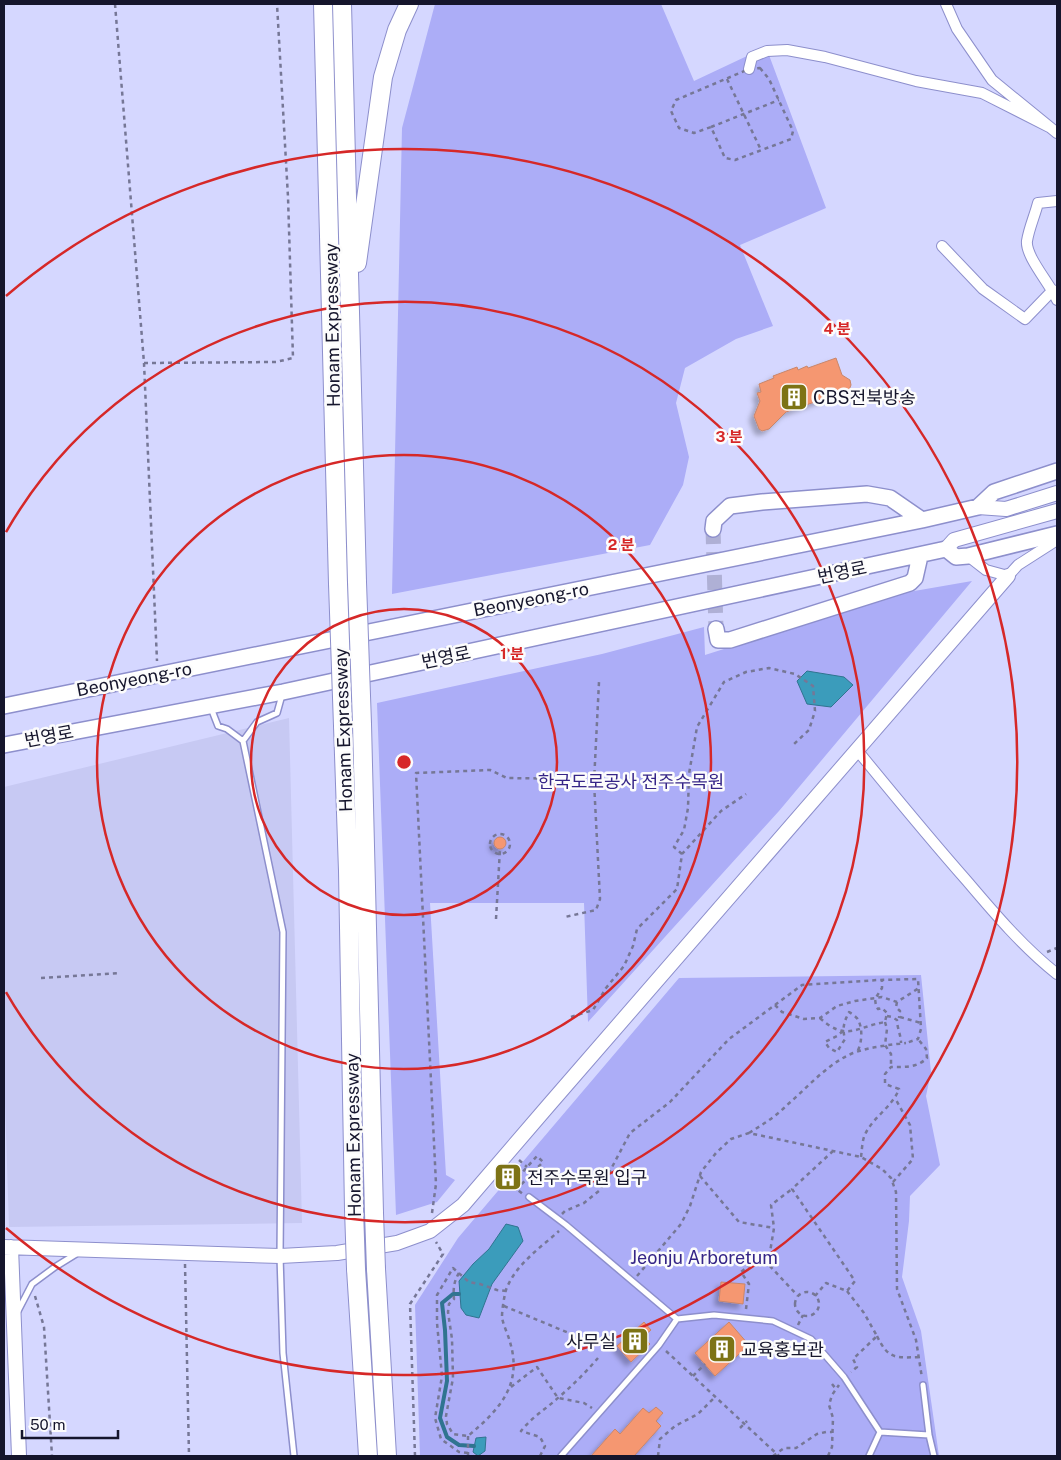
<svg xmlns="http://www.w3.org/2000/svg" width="1061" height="1460" viewBox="0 0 1061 1460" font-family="'Public Sans','Noto Sans KR',sans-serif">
  <defs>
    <filter id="shadow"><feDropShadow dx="-4.5" dy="4.5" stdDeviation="2.5" flood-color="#0004"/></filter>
  </defs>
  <rect width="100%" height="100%" fill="#d5d7ff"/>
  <!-- built -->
  <path fill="#c7c9f3" d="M289,718l13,505 -293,4 -5,-155v-285z"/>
  <!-- green -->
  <path fill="#acadf7" d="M435,4h226l33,77 72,-34 60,161 -86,37 33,81 -37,13 -51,29 -9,35 13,54 -6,28 -33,60 -258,49 10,-466z
    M972,581l-193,230 -191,211 -4,-119h-154l16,272 9,5 -18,22 -41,13 -19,-512 225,-49 102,-27 1,28 192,-61z
    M921,975l10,97 -5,24 14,69 -30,31 -1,25 -7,56 19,54 18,125h-519l-5,-151 43,-67 221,-260z"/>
  <!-- water -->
  <path fill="#3b9cbb" stroke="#307490" d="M807,671l37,6 9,8 -22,22 -24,-3 -10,-23z
    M506,1224l12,3 5,14 -31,43 -13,34 -13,-3 -5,-7 -2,-27 14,-17 16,-15z
    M486,1437l-1,14 -7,5 -5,-4 3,-14z"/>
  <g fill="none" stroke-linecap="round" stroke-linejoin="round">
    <!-- stream -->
    <path stroke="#307490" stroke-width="4" d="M459,1294h-6l-11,9 3,27 2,51 -7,37 7,19 12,8 15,1"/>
  </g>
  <!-- building -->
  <path fill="#f59771" stroke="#c8866b" filter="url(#shadow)" d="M836,358l6,17 8,5 1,5 -2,5 -63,22 -17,17 -7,2 -3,-2 -5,-13 6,-15 -3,-8 4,-1 -2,-8 15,-6 -1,-2 24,-9 1,3 9,-4 1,2z
    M494 843a6 6 0 1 1 12 0a6 6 0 1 1-12 0Z
    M721,1282l24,2 -2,20 -24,-3z
    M644,1322l7,8 -8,7 7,7 -19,18 -14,-16z
    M729,1322l20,23 -34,31 -20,-23z
    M656,1407l7,6 -7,8 5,5 -27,30h-43l24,-27 5,5 23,-26 6,5z"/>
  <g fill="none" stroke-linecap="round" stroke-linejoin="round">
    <!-- primary-tunnel -->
    <path stroke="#afb0d5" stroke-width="15" stroke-dasharray="15 8" stroke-linecap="butt" d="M713,529l3,100"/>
    <!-- lane casing -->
    <g stroke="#8d8fcc" stroke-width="8">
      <path id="lane" d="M211,708l7,18 9,3 16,12 40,191 -3,324 3,97 11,103
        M243,741l14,-19 20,-9 5,-18
        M529,1197l37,28 111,94 37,-4 59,6 38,18 33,38 36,55 -11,24
        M18,1311l14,-27 23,-17 21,-13
        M923,1385l6,50 5,21
        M880,1432l49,3
        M561,1456l98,-111 18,-26"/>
    </g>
    <!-- street casing -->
    <g stroke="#8d8fcc" stroke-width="12">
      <path id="street" d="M946,4l11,25 35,51 65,53
        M749,69l3,-12 15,-6 20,-1 38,7 91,24 66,12 69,35
        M1057,201l-19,2c-3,12 -9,25 -11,38 -2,15 24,44 30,59
        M942,246l41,43 42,30 28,-29
        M968,556l18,14 22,6 10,-11 39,-25
        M857,750c36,44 72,88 110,131 28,33 56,66 90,93"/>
    </g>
    <!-- secondary casing -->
    <g stroke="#8d8fcc" stroke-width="16">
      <path id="secondary" d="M978,507l28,2 51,-16
        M946,549l8,-9 103,-29
        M4,1247l276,9 57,-3 60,-10 33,-12 33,-26 85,-99 460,-530
        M11,1247l8,209"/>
    </g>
    <!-- primary casing -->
    <g stroke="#8d8fcc" stroke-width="18">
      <path id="primary" d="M713,529l1,-8 16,-15 32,-4 105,-8 23,4 32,22
        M716,629l2,11h12l180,-57 5,-5 5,-22
        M4,706l918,-186 56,-13 16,-15 63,-21
        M4,745l279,-53 663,-143 10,8 12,-1 89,-22"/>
    </g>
    <!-- highway casing -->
    <g stroke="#8d8fcc" stroke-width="20">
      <path id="highway" d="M323,4l15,580
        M342,4l15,578
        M357,263l26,-186 14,-47 12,-26
        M362,724l12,489
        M343,726l5,145 6,338
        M356,1269l12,187
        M376,1269l11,187"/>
    </g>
    <!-- path -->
    <path stroke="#767796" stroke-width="2.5" stroke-dasharray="4 4" stroke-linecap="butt" d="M115,4l29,359 13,298
      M760,68l9,11 24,52 -2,8 -56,21 -10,-2 -14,-31 -17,6 -15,-5 -8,-17 5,-11 73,-31z
      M727,79l34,71
      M711,127l68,-27
      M144,363l132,-1 17,-4 -5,-161 -11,-193
      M594,782l5,-100
      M490 844a10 10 0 1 1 20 0a10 10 0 1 1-20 0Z
      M682,854l-8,-7 10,-17 4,-22 1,-34 8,-47 27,-45 22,-10 23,-4 26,6 18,12 2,25 -6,19 -15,14
      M496,919l4,-70
      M1047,952l10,-4
      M41,978l79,-5
      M897,1002l-1,5 4,4 -1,7
      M775,1005l7,7 22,7 16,-1 17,-12 18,-5 27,-4 15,5 22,-14
      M887,1016l5,1 5,3c0,8 4,15 4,23
      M571,1017l22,-7 13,-22 18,-22 9,-20 4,-17 40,-40 5,-35 39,-43 25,-17
      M900,1017l21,6
      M820,1018c26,24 36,9 65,4l2,-9 -5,-5 -4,1 -2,-3 -1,-7 7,-11v-9
      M885,1022l2,7 -2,16 6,9v13
      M843,1031l-6,5 -12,6 4,6 8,4 8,-13c-3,-11 -1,-17 4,-27 3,2 8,5 9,8 5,8 4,24 -1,32
      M749,1133c13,-8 26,-16 37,-27 21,-18 41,-42 67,-53 17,-6 35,-8 53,-10
      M861,1157c1,-7 1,-14 3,-20 7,-19 28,-29 35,-48l-14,-5v-10l6,-7c13,0 26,1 36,-9l-1,-9 -8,-10
      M519,1160l8,7
      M700,1176l39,46 35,6
      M893,1182l20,-23 -3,-34 -15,-27
      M516,1190l27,-28 -6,-6 -26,29 12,9
      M432,1213l4,-29 -20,-411 74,-3 17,8 73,1 14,3 6,117 -4,11 -31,7
      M562,1214l3,-3 19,-8 16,-13 30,-57 40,-31 59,-63 73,-54 76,-5 40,-1 3,50 -3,10 -12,4
      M185,1264l4,192
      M768,1264l6,-36 -3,-23 21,-16
      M459,1273c-5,8 -6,16 -5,26l-5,5 -1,8 4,27 1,39 -7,38 1,8 6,10 15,2c31,-26 55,-51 42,-94 -2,-8 -7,-17 -8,-25 0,-7 2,-20 4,-27 9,-25 34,-42 53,-59
      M637,1276l44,-52 9,-18 11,-34 15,-19 15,-14 18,-6 112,24 21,12 9,9 5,14 1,97 19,51 6,38
      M847,1291l17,22 13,23 -24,23 4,8 -6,5
      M795 1304a12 12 0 1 1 24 0a12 12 0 1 1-24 0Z
      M35,1296l9,31 8,129
      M815,1296l11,-13 21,8 8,-10 -63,-92 41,-38
      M504,1306l72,30
      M746,1309l3,-25 -8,-12 10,-8h17l30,32
      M798,1325l5,-10
      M877,1336c11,23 18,22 42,21
      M666,1351l113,105
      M693,1376l12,-12
      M832,1384l4,5
      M511,1387l26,-20 21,31 26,5 8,5
      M740,1428l7,-7
      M468,1453l-9,-1 -18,-13 -6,-21 7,-42 -5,-53v-28l16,-27 16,14 11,2 17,6 9,1
      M415,1456l-5,-152 33,-50 -7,-12
      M468,1456v-20
      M540,1456l5,-10 -5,-9 -19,-6c11,-14 25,-22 38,-34 14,-12 27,-25 39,-39
      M658,1456l2,-17 15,-13 23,-12 17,-17
      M773,1456l11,-8h12l21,-14 9,-2h6
      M828,1456l4,-9 1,-29 -4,-13 3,-10 7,-10"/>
    <!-- lane -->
    <use href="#lane" stroke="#fff" stroke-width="5"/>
    <!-- street -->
    <use href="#street" stroke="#fff" stroke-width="10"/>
    <!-- secondary -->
    <use href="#secondary" stroke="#fff" stroke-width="14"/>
    <!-- primary -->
    <use href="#primary" stroke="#fff" stroke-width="15"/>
    <!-- highway -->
    <use href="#highway" stroke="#fff" stroke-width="18"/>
    <!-- highway-bridge casing -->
    <g stroke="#8d8fcc" stroke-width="20" stroke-linecap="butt">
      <path id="highway-bridge" d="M357,582l5,142
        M338,584l5,142
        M354,1209l2,60
        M374,1213l2,56"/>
    </g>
    <!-- highway-bridge -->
    <use href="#highway-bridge" stroke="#fff" stroke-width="18"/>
  </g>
  <!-- distance rings -->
  <g fill="none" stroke="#d62828" stroke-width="2.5">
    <circle cx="404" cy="762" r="153"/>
    <circle cx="404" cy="762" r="307"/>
    <path d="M6 532A460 460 0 1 1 6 992"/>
    <path d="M6 296A613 613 0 1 1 6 1228"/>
  </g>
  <!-- icons -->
  <defs>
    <g id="building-square" transform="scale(1.4375)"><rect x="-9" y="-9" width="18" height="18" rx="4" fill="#7d7315" stroke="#fcfcfc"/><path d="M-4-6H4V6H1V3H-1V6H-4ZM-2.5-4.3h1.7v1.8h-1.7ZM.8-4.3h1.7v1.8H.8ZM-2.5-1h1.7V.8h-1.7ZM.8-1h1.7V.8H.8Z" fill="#fff"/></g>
  </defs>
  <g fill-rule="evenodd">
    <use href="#building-square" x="794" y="397"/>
    <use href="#building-square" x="508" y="1177"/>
    <use href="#building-square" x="635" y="1341"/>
    <use href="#building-square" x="722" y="1349"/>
  </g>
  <g text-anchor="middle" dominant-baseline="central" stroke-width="5" stroke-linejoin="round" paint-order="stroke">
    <!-- street labels -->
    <g font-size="18" fill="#15152c" stroke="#fcfcfc">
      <text transform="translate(332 325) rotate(-91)">Honam Expressway</text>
      <text transform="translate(842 572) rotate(-12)">번영로</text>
      <text transform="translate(531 599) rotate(-11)">Beonyeong-ro</text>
      <text transform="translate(446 657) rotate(-12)">번영로</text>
      <text transform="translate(134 679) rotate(-11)">Beonyeong-ro</text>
      <text transform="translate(343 730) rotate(-92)">Honam Expressway</text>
      <text transform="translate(49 736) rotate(-11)">번영로</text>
      <text transform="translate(353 1135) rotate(-91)">Honam Expressway</text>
    </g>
    <!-- poi labels -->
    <g font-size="18" fill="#15152c" stroke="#fcfcfc" text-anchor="start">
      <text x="813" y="397">CBS전북방송</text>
      <text x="527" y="1177">전주수목원 입구</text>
      <text x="616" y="1341" text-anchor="end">사무실</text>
      <text x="741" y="1349">교육홍보관</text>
    </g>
    <!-- park labels -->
    <g font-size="18" fill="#352587" stroke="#fcfcfc">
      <text x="631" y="781">한국도로공사 전주수목원</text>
      <text x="704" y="1257">Jeonju Arboretum</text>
    </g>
  </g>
  <circle cx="404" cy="762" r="8" fill="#d62828" stroke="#fcfcfc" stroke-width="2.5"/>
  <g font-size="15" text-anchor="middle" font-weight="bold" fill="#d62828" stroke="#fcfcfc" stroke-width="5" stroke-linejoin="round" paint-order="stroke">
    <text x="837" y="334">4 분</text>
    <text x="729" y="442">3 분</text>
    <text x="621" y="550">2 분</text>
    <text x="512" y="659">1 분</text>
  </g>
  <!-- border -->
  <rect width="1061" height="1460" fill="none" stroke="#15152c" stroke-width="10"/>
  <!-- scale -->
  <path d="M22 1430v8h96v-8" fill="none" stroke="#15152c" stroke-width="2.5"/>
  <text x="30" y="1430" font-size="15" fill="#15152c" stroke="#fcfcfc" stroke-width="4" paint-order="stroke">50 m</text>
</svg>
